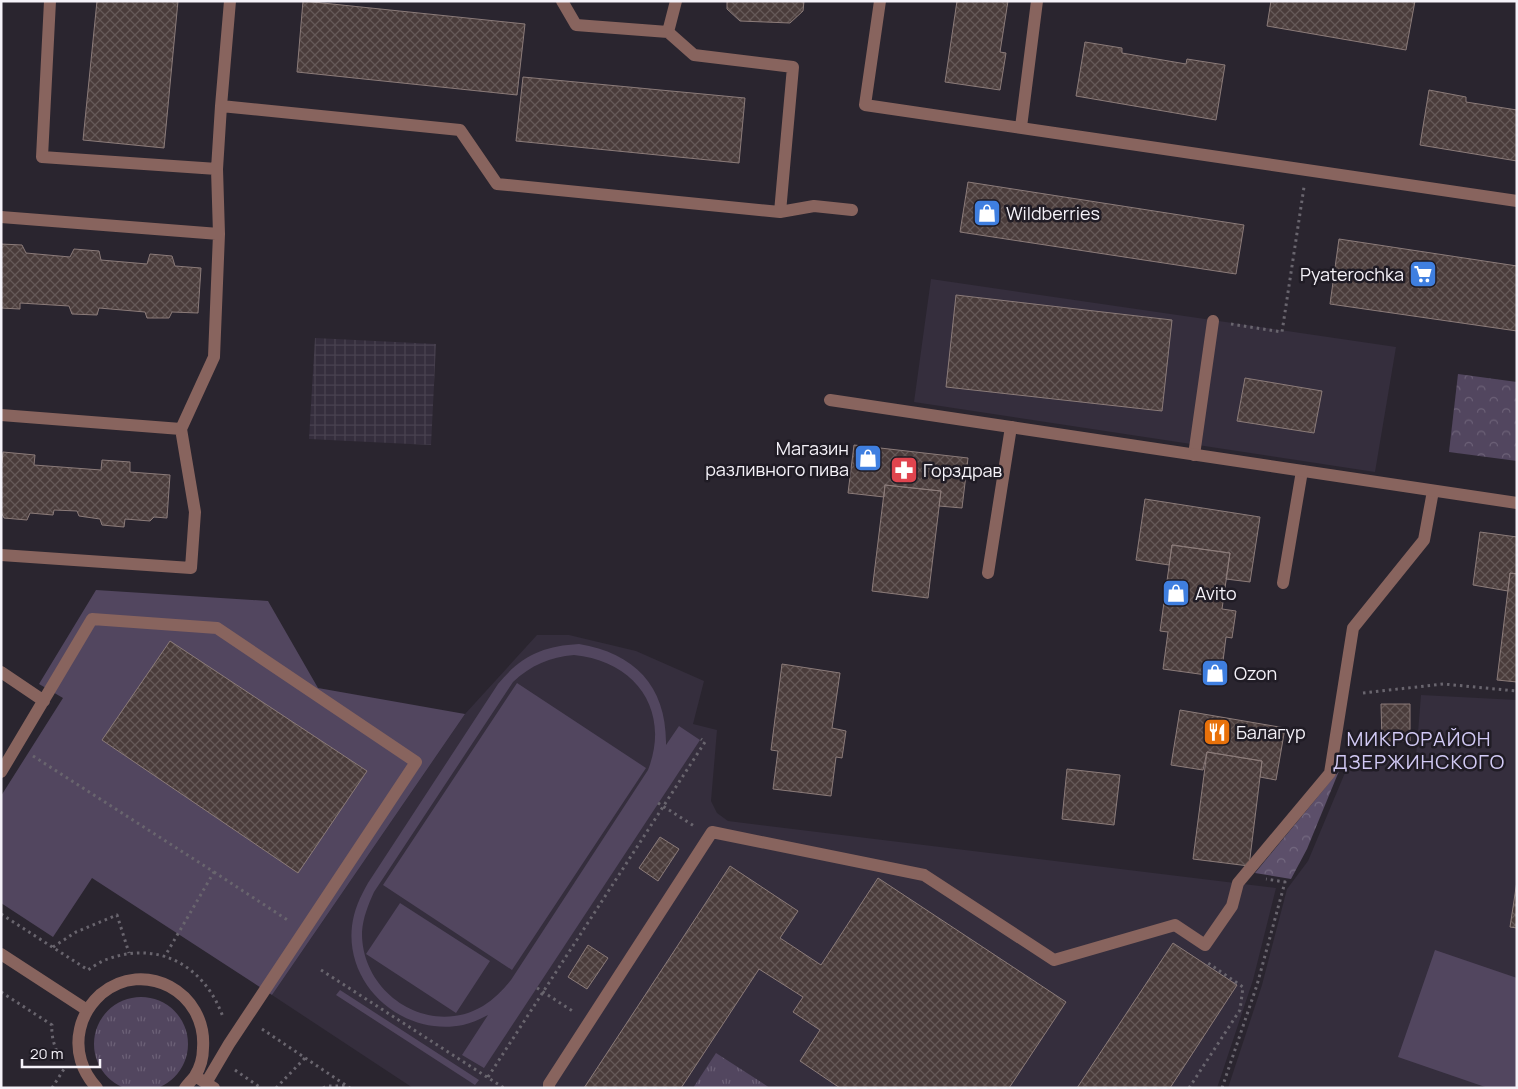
<svg xmlns="http://www.w3.org/2000/svg" width="1518" height="1089" viewBox="0 0 1518 1089" font-family="Manrope,sans-serif">
  <defs>
    <pattern id="industrial-grid" width="8" height="8" patternUnits="userSpaceOnUse" patternTransform="scale(1.25)"><rect width="8" height="8" fill="#352e3d"/><path d="M0 4h8M4 0v8" fill="none" stroke="#494250"/></pattern>
    <pattern id="grass-tufts" width="24" height="20" patternUnits="userSpaceOnUse" patternTransform="scale(1.25)"><rect width="24" height="20" fill="#52465f"/><path d="M3 7l-1-3M5 7V3M7 7l1-3M15 17l-1-3M17 17v-4M19 17l1-3" fill="none" stroke="#6c6177"/></pattern>
    <pattern id="forest-crowns" width="20" height="18" patternUnits="userSpaceOnUse" patternTransform="scale(1.25)"><rect width="20" height="18" fill="#5c4f6a"/><path d="M2 6a3 3 0 1 1 6 0M12 15a3 3 0 1 1 6 0" fill="none" stroke="#746980"/></pattern>
    <pattern id="park-crowns" width="20" height="18" patternUnits="userSpaceOnUse" patternTransform="scale(1.25)"><rect width="20" height="18" fill="#52465f"/><path d="M2 6a3 3 0 1 1 6 0M12 15a3 3 0 1 1 6 0" fill="none" stroke="#6c6177"/></pattern>
    <pattern id="building-cross-hatch" width="8" height="8" patternUnits="userSpaceOnUse" patternTransform="scale(1.25)"><rect width="8" height="8" fill="#4a3c3b"/><path d="M0 0l8 8M0 8l8-8" fill="none" stroke="#655958"/></pattern>
  </defs>
  <rect width="100%" height="100%" fill="#2a252f"/>
  <!-- built -->
  <path fill="#352e3d" d="M931,279l465,68 -21,125 -461,-70z
    M537,635h32l67,16 68,30 -11,43 24,6 -6,71 6,12 11,8 548,67 -23,92 -36,108h-804l-141,-93 193,-281z
    M1421,695l96,5v388h-289l34,-103 25,-96 21,-28 44,-105 64,2z"/>
  <!-- industrial -->
  <path fill="url(#industrial-grid)" d="M315,338l121,6 -5,101 -122,-6z"/>
  <!-- grass -->
  <path fill="url(#grass-tufts)" d="M94 1044a47 47 0 1 1 94 0a47 47 0 1 1-94 0Z
    M716,1053l54,35h-77z"/>
  <!-- forest -->
  <path fill="url(#forest-crowns)" d="M1339,771l-32,78 -16,30 -36,-6z"/>
  <!-- park -->
  <path fill="url(#park-crowns)" d="M1458,374l59,8v79l-68,-9z"/>
  <!-- pitch -->
  <path fill="#52465f" fill-rule="evenodd" d="M96,590l172,11 50,87 147,26 -193,281 -180,-117 -39,59 -52,-34v-107l62,-98 -24,-14z
    M579,644c56,9 88,43 87,101l13,-19 21,14 -216,328 -22,-13 26,-40c-8,4 -16,8 -25,10 -59,12 -118,-38 -111,-99 2,-16 8,-29 16,-43l130,-199c23,-28 45,-38 81,-40zM574,655c62,6 97,56 74,115l-137,210c-8,10 -17,19 -28,26 -54,32 -122,-12 -121,-74 1,-14 6,-27 12,-40l139,-210c18,-17 37,-25 61,-27z
    M517,683l129,85 -134,202 -129,-85z
    M400,903l90,58 -34,52 -90,-59z
    M1435,950l82,28v110h-29l-90,-31z
    M340,990l139,90 -4,5 -139,-90z"/>
  <!-- building -->
  <path fill="url(#building-cross-hatch)" stroke="#8b7b79" d="M97,1h81l-14,147 -81,-8z
    M303,1l222,23 -8,71 -220,-23z
    M727,1h77l-1,10 -13,12 -50,-2 -13,-12z
    M957,1h51l-8,51 6,1 -6,37 -55,-8z
    M1271,1h144l-9,49 -139,-24z
    M1085,42l37,6v5l64,11 1,-5 38,6 -9,55 -140,-24z
    M523,77l222,21 -6,65 -223,-22z
    M1429,90l37,7v5l51,8v51l-97,-16z
    M968,182l276,43 -8,49 -276,-42z
    M1339,239l178,27v65l-187,-27z
    M1,244l21,1 4,8 44,4 4,-8 25,2 2,9 46,4 3,-10 22,2 3,10 26,2 -3,45 -26,-1 -3,6h-22l-2,-6 -46,-4 -2,7 -25,-1 -3,-8 -49,-3v6l-19,-1z
    M956,295l216,25 -10,91 -216,-24z
    M1245,378l77,13 -8,42 -77,-12z
    M854,445l114,13 -6,50 -23,-2 2,-15 -56,-6 -1,12 -36,-4z
    M3,452l32,3 -1,10 67,5 1,-10 28,2v10l40,3 -3,43 -13,-1 -4,4 -25,-2 -1,8 -22,-2 -2,-6 -21,-3 -2,-5 -23,-1 -1,5 -23,-2 -3,7 -23,-2 -3,-6v-49h1z
    M885,485l56,6 -13,107 -56,-7z
    M1145,499l115,18 -10,65 -24,-3 4,-26 -58,-8 -3,20 -33,-5z
    M1480,532l37,5v37l-7,-1 -2,18 -35,-6z
    M1172,545l58,8 -8,56 14,2 -4,27 -6,-1 -5,40 -58,-8 5,-37 -8,-1z
    M1510,573l7,1v108l-20,-2z
    M170,641l197,130 -69,102 -196,-133z
    M782,664l58,9 -8,55 14,3 -4,27 -6,-1 -5,39 -58,-7 5,-38 -7,-1z
    M1381,704h29v37h-28z
    M1180,710l105,18 -9,52 -16,-3 2,-16 -55,-9 -4,18 -32,-5z
    M1207,752l55,9 -13,105 -56,-7z
    M1067,769l53,6 -6,50 -52,-6z
    M660,837l19,12 -21,32 -19,-13z
    M730,866l68,45 -18,27 41,27 57,-87 188,124 -57,86h-169l-40,-27 20,-31 -27,-18 10,-15 -44,-28 -78,119h-97z
    M1517,881v47l-7,-1z
    M1173,943l64,42 -67,103h-93z
    M588,945l20,13 -21,31 -19,-12z"/>
  <g fill="none" stroke-linecap="round" stroke-linejoin="round">
    <!-- path -->
    <path stroke="#69656e" stroke-width="3" stroke-dasharray="2.5 4" stroke-linecap="butt" d="M1231,324l51,8 22,-145
      M1363,693l80,-9 74,7
      M33,756l181,116 -49,84
      M658,803l36,23
      M214,872l75,49
      M1,914l87,56c6,-4 13,-9 20,-11 52,-19 97,8 115,58
      M53,947l23,-15 41,-17 12,38
      M321,970l183,118
      M537,988l37,24
      M1,992l51,33c-1,9 2,22 7,30
      M262,1029l88,59
      M235,1070l26,18
      M488,1077l217,-335 -4,-3
      M52,1088l12,-19
      M276,1088l29,-30
      M323,1088l4,-2h20
      M1189,1088l51,-78 3,-23 -35,-24
      M1222,1088l35,-103 28,-103 -19,-3"/>
    <!-- service -->
    <path stroke="#88645e" stroke-width="12" d="M50,1l-8,156 175,12 4,-63 239,24 37,54 283,28 34,-6 38,4
      M562,1l14,24 92,7 26,23 99,12 -13,145
      M880,1l-15,104 652,96
      M668,32l8,-31
      M221,106l9,-105
      M1021,127l16,-126
      M1,217l218,17
      M1,415l180,14
      M1194,455l19,-134
      M1,555l190,13 4,-56 -14,-83 33,-72 5,-123 -2,-65
      M988,573l23,-146
      M1283,583l19,-112
      M1,672l43,29
      M1,772l91,-153 125,9 199,134 -187,282 -23,39
      M1,954l86,56
      M549,1088v-4l163,-252 212,43 130,85 121,-35 30,20 27,-39 6,-23 92,-110 23,-145 71,-88 9,-49"/>
    <!-- minor -->
    <path stroke="#88645e" stroke-width="12" d="M830,400l687,103"/>
    <!-- tertiary -->
    <path stroke="#88645e" stroke-width="12" d="M195,1076l19,12
      M97,1088c-15,-16 -22,-37 -17,-59 3,-14 10,-25 21,-35 43,-36 106,-2 102,54 0,9 -3,20 -8,28 -3,4 -7,8 -10,12"/>
  </g>
  <!-- icons -->
  <defs>
    <g id="shop-square" transform="scale(1.4375)"><rect x="-9" y="-9" width="18" height="18" rx="4" fill="#3f7fe0" stroke="#201c25"/><path d="M-5-2.5h2.3a2.7 3.5 0 0 1 5.4 0H5L5.5 6h-11ZM-1.5-2.5h3a1.5 2.3 0 0 0-3 0Z" fill="#fff"/></g>
    <g id="supermarket-square" transform="scale(1.4375)"><rect x="-9" y="-9" width="18" height="18" rx="4" fill="#3f7fe0" stroke="#201c25"/><path d="M-6-5.5h2.5l.6 2H6L4.5 2H-2.5L-4.4-4H-6ZM-1.5 3.2a1.3 1.3 0 1 0 .1 0ZM3 3.2a1.3 1.3 0 1 0 .1 0Z" fill="#fff"/></g>
    <g id="pharmacy-square" transform="scale(1.4375)"><rect x="-9" y="-9" width="18" height="18" rx="4" fill="#e0444e" stroke="#201c25"/><path d="M-2-6h4v4h4v4h-4v4h-4v-4h-4v-4h4Z" fill="#fff"/></g>
    <g id="restaurant-square" transform="scale(1.4375)"><rect x="-9" y="-9" width="18" height="18" rx="4" fill="#e8710a" stroke="#201c25"/><path d="M-5-6h1v4h1v-4h1v4h1v-4h1v5L-1.5 .5V6h-2V.5L-5-1ZM5-6V6H3V1.5H1.5Q1.5-4 5-6Z" fill="#fff"/></g>
  </defs>
  <g fill-rule="evenodd">
    <use href="#shop-square" x="987" y="213"/>
    <use href="#supermarket-square" x="1423" y="274"/>
    <use href="#shop-square" x="868" y="458"/>
    <use href="#pharmacy-square" x="904" y="470"/>
    <use href="#shop-square" x="1176" y="593"/>
    <use href="#shop-square" x="1215" y="673"/>
    <use href="#restaurant-square" x="1217" y="732"/>
  </g>
  <g text-anchor="middle" dominant-baseline="central" stroke-width="5" stroke-linejoin="round" paint-order="stroke">
    <!-- poi labels -->
    <g font-size="18" fill="#f5f2f9" stroke="#201c25" text-anchor="start">
      <text x="1006" y="213">Wildberries</text>
      <text x="1404" y="274" text-anchor="end">Pyaterochka</text>
      <text x="849" y="448" text-anchor="end">Магазин<tspan x="849" dy="21">разливного пива</tspan></text>
      <text x="923" y="470">Горздрав</text>
      <text x="1195" y="593">Avito</text>
      <text x="1234" y="673">Ozon</text>
      <text x="1236" y="732">Балагур</text>
    </g>
    <!-- quarter labels -->
    <g font-size="20" letter-spacing="1" fill="#d2caf5" stroke="#201c25">
      <text x="1419" y="738">МИКРОРАЙОН<tspan x="1419" dy="23">ДЗЕРЖИНСКОГО</tspan></text>
    </g>
  </g>
  <!-- border -->
  <rect width="1518" height="1089" fill="none" stroke="#f5f2f9" stroke-width="5"/>
  <!-- scale -->
  <path d="M22 1059v8h78v-8" fill="none" stroke="#f5f2f9" stroke-width="2.5"/>
  <text x="30" y="1059" font-size="15" fill="#f5f2f9" stroke="#201c25" stroke-width="4" paint-order="stroke">20 m</text>
</svg>
